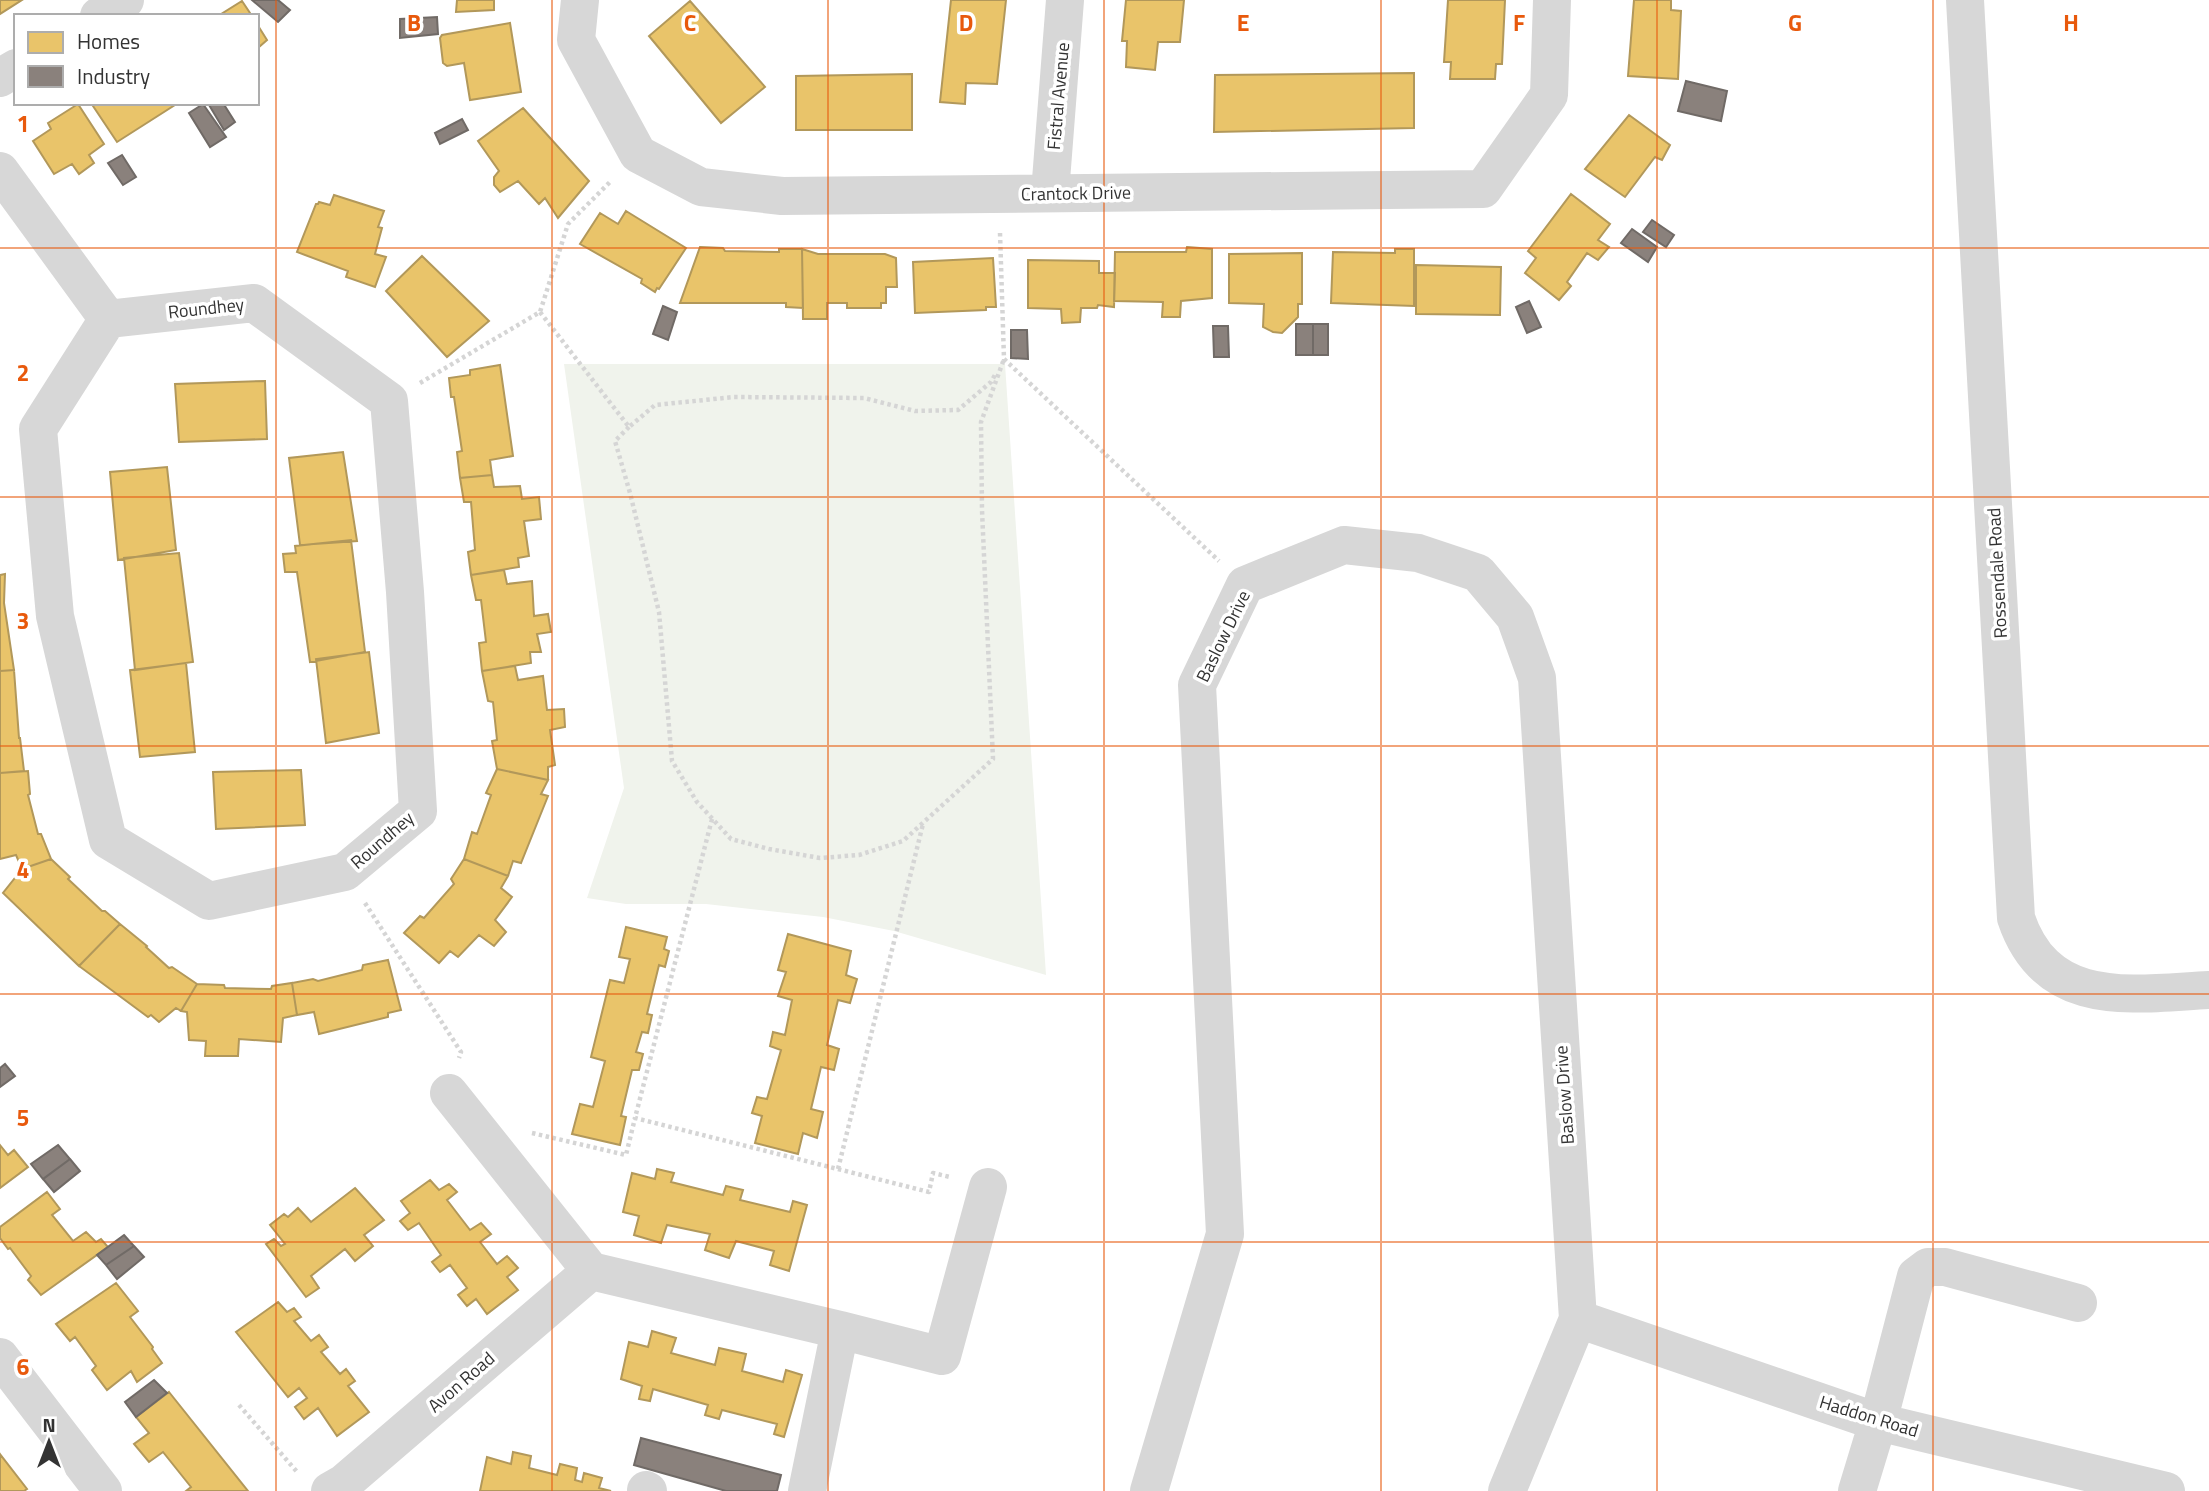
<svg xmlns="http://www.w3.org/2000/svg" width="2209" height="1491" viewBox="0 0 2209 1491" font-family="'Titillium Web',sans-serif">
  <rect width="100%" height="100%" fill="#fff"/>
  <!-- green -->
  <path fill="#f0f3ec" d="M564,364h441l41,611 -152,-44 -71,-14 -117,-13h-80l-39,-6 37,-110z"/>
  <!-- homes -->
  <path fill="#e9c46a" stroke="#b2985a" stroke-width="2" d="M0,0h22l-22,14z
    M457,0h37v10l-38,2z
    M951,0h55l-9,84 -31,-1 -1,21 -25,-2z
    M1126,0h58l-4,42h-22l-3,28 -29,-3 1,-26h-5z
    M1448,0h57l-3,64h-6l-1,15h-45l1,-17h-7z
    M1634,0h37v10l10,1 -3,68 -50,-3z
    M242,1l10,15h-34z
    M690,1l75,86 -44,36 -72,-87z
    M510,23l11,69 -51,8 -6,-37 -17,3 -4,-3 -3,-25 2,-3z
    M257,24l10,16 -8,7 -2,-1z
    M1414,73v55l-200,4 1,-57z
    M912,74v56h-116v-54z
    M91,103h87l-61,39z
    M78,104l26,40 -15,11 5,8 -15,11 -7,-10 -18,10 -21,-33 18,-12 -3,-6z
    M523,108l66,73 -31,37 -13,-20 -6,6 -21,-23 -18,11 -6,-7v-8l5,-6 -21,-30z
    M1629,115l41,30 -8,15 -7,-3 -30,40 -40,-28z
    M1571,194l39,30 -12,16 11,7 -11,13 -11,-7 -20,29 4,4 -12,14 -34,-27 11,-15 -8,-7z
    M334,195l50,16 -6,16 4,1 -7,26 11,3 -11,30 -29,-10 2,-6 -51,-19 19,-48h2l1,-2 11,3z
    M626,211l60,37 -27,41 -2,-1 -2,4 -14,-9 1,-4 -62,-35 20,-31 18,11z
    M700,247l23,1 2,3 54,1v-3h23l1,59 -17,-1v-4h-106z
    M1187,247l25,2v49l-31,3 -1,16h-18l1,-15 -49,-1 1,-49h71z
    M802,249l16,5h67l11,4 1,29h-11v16h-5v5h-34v-5h-20v16h-24z
    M1395,249h19v57l-83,-3 2,-51 62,1z
    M1302,253v51h-4v13l-16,16 -9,-1 -10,-5 1,-23 -35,-1v-49z
    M422,256l67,65 -42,36 -61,-66z
    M993,258l3,49h-10v3l-71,3 -2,-51z
    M1028,260l71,1v12h16l-1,34 -16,-2 -1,3h-16l-1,14 -18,1 -1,-14 -33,-1z
    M1416,265l85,2 -1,48 -84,-1z
    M500,365l13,91 -23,4 2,15 -32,3 -3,-26 5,-1 -8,-54h-3l-2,-19 21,-3v-5z
    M265,381l2,58 -88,3 -4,-58z
    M343,452l14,89 -57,4 -11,-87z
    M167,467l9,83 -58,10 -8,-88z
    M492,475l2,12 26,-1 2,13 17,-2 2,22 -17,2 5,35 -11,2 1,9 -48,8 -3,-23 7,-2 -4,-48h-7l-4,-24z
    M351,540l14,112 -55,10 -13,-90h-12l-2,-18 13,-1 -1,-7z
    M179,553l14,109 -58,8 -11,-112z
    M504,570l3,14 25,-3 2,35 14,-2 3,18 -14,2 4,18h-11l1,11 -49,8 -3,-28 7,-1 -5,-42h-5l-5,-25z
    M5,574l-1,29 10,67 -14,1v-96z
    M369,652l10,81 -53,10 -10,-84z
    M186,663l9,89 -55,5 -10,-87z
    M515,666l3,14 25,-4 4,34 17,-1 1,18 -15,3 5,35 -7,2v13l-51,-11 -5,-28 5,-1 -4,-38 -5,-1 -6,-30z
    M14,670l5,68h1l4,33 -24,2v-102z
    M497,769l51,11 -7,14 7,2 -27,67 -8,-2 -5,15 -44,-17 8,-27 5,2 14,-39 -5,-2z
    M301,770l4,55 -89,4 -3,-57z
    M28,771l2,23 -2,1 10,39h3l10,25 -29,10 -6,-14 -16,4v-86z
    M51,859l19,18 -2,2 34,32h3l15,13 -41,42 -76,-73 19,-24z
    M464,859l44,17 -7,12 11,9 -17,23 11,12 -12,14 -15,-11 -21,22 -8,-6 -11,12 -35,-30 16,-17 4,2 30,-34 -3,-5z
    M120,924l27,22 -1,1 23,21 3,-1 25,17 -16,27 -5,-3 -17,14 -8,-7 -3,2 -69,-51z
    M626,927l41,10 -3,12 5,2 -4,16 -6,-2 -12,49 5,1 -4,18 -6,-1 -6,20 7,2 -4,16h-7l-11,46 5,1 -6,28 -48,-11 8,-30 13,3 12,-46 -14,-4 19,-77 14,3 6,-24 -11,-2z
    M788,934l63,17 -5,24 11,4 -7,24 -12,-3 -11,45 12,4 -5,21 -13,-3 -10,42 12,3 -6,26 -14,-5 -5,21 -43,-11 7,-27 -10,-3 5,-16 10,2 14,-49 -11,-4 3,-14 12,3 7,-35 -14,-4 8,-24 -8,-2z
    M388,960l13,50 -13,3v4l-69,17 -5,-22 -17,3 -5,-32 21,-4 5,2 44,-11 1,-5z
    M292,983l5,32 -14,3 -2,24 -42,-3 -1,17h-33l1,-15 -17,-1 -2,-28 -6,-1 16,-27 27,1 1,3 46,1 1,-3z
    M0,1145l8,10 6,-5 14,17 -28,21z
    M657,1169l17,4 -3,9 52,13 3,-9 17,4 -3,10 50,12 3,-11 14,4 -18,66 -19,-6 4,-14 -38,-10 -7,17 -24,-8 5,-16 -43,-9 -6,18 -27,-8 5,-19 -16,-4 9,-39 23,6z
    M430,1180l9,10 10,-6 8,8 -10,8 23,30 11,-7 10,11 -11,8 17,22 10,-8 11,12 -11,9 11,13 -31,24 -11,-15 -9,7 -9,-11 9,-7 -17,-23 -10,7 -8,-10 9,-7 -22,-32 -11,7 -8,-9 10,-8 -9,-12z
    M355,1188l29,32 -20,15 9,11 -18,15 -10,-12 -34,27 8,12 -13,9 -40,-53 8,-5 7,7 4,-2 -15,-19 14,-11 4,3 10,-9 13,14z
    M47,1192l13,17 -8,6 21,26 13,-9 10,10 5,-3 7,8 -67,48 -13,-15 3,-4 -21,-28 -2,1 -8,-11v-11z
    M116,1283l22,28 -8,6 23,30 -1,2 10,14 -25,19 -6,-11 -24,19 -15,-20 4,-4 -21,-29 -5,4 -14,-17z
    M278,1302l9,10 7,-4 7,9 -7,4 17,20 8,-6 9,12 -7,5 19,22 6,-5 9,12 -7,5 21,26 -32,24 -19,-28 -14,11 -9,-12 12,-9 -8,-10 -11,9 -52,-65z
    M652,1331l24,7 -5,15 44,12 4,-17 27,6 -4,17 41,11 3,-12 16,5 -18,62 -10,-3 3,-10 -55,-14 -3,9 -14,-4 3,-10 -55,-16 -3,12 -11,-2 3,-13 -21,-7 8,-37 19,5z
    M169,1392l79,99h-62l5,-4 -28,-35 -14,10 -15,-18 15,-11 -13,-16z
    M513,1452l18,4 -2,12 28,7 3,-11 17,4 -2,12 7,2 2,-9 18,5 -3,10 12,3h-131l7,-34 24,7z
    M0,1454l27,35 -3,2h-24z"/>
  <!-- industry -->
  <path fill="#8a817c" stroke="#706a66" stroke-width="2" d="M252,0h26l12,10 -12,12z
    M437,17l1,17 -38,4v-19z
    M1686,81l41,10 -6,30 -43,-10z
    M211,103h12l12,19 -11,8 -15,-25z
    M203,104l23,33 -16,10 -21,-34z
    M462,119l6,11 -28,14 -5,-11z
    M122,155l14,22 -13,8 -15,-22z
    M1652,220l22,15 -8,12 -23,-15z
    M1632,229l25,18 -9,15 -27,-19z
    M1529,301l12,26 -14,6 -11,-26z
    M663,306l14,6 -9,28 -15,-6z
    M1296,324h17v31h-17z
    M1313,324h15v31h-15z
    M1213,326h15l1,31h-15z
    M1011,330h16l1,29 -17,-1z
    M5,1064l10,12 -15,11v-19z
    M58,1145l12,14 -27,20 -12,-15z
    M70,1159l10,12 -26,21 -11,-13z
    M124,1235l10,11 -28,19 -9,-10z
    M134,1246l10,11 -27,22 -11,-14z
    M154,1380l13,13 -31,24 -11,-15z
    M641,1438l140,37 -4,16h-51l-92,-26z"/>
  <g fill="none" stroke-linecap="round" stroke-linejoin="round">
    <!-- path -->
    <path stroke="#d5d5d5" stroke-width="4.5" stroke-dasharray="3.5 3.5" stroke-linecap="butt" d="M1000,233l4,126 215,202
      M540,312l89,115 26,-22 79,-8 130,1 51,13 43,-1 33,-28 5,-9
      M420,383l120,-71 28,-88 43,-43
      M629,427l-14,14 15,52 29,119 13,149 25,41 34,37 38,10 51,9 39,-3 44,-14 90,-82 -11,-249 -1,-88 23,-63
      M712,819l-77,299 294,74 4,-19 17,4
      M365,903l96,149 -2,6
      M532,1133l94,22 9,-37
      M838,1169l85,-345
      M239,1405l59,68"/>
    <!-- minor -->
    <path stroke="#d7d7d7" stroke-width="38" d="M580,0l-4,40 62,114 63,33 81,9 701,-7 66,-94 3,-95
      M1965,0l51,918c31,92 115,76 193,72
      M99,16l26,-16
      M0,78l16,-10
      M0,171l108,148
      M1050,193l15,-193
      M254,303l135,98 16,191 13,219 -73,61 -136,29 -101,-61 -53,-224 -17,-187 70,-110z
      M449,1093l142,178
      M1578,1319l300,103 288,69
      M840,1330l102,26 46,-169
      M0,1357l103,134
      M646,1490l2,1
      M330,1491l14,-8 247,-212 249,59 -33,161
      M1149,1491l76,-257 -28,-549 48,-100 99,-40 74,8 60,20 37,44 22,61 41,641 -71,172
      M1857,1491l21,-69 38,-146 12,-9h17l133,36"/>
  </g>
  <!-- grid -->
  <path fill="none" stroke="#e8590c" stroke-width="2" stroke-opacity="0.55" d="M276,0v1491M552,0v1491M828,0v1491M1104,0v1491M1381,0v1491M1657,0v1491M1933,0v1491M0,248h2209M0,497h2209M0,746h2209M0,994h2209M0,1242h2209"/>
  <g text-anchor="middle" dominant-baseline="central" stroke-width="7" stroke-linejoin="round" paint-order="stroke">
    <!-- street labels -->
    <g font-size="18" fill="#333" stroke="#fff">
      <text transform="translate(1058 96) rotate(-85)">Fistral Avenue</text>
      <text transform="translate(1076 193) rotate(-1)">Crantock Drive</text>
      <text transform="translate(206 308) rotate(-6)">Roundhey</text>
      <text transform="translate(1997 573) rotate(-93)">Rossendale Road</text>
      <text transform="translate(1223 636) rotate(-64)">Baslow Drive</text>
      <text transform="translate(382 840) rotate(-41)">Roundhey</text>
      <text transform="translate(1564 1095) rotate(-94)">Baslow Drive</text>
      <text transform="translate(461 1382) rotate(-41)">Avon Road</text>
      <text transform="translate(1869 1416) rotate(17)">Haddon Road</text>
    </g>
  </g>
  <g font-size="23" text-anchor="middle" font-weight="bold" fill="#e8590c" stroke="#fff" stroke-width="7" stroke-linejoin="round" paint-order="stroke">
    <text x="414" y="31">B</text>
    <text x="690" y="31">C</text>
    <text x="966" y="31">D</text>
    <text x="1243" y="31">E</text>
    <text x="1519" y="31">F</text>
    <text x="1795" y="31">G</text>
    <text x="2071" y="31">H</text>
    <text x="23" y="132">1</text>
    <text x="23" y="381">2</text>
    <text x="23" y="629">3</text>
    <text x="23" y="878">4</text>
    <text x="23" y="1126">5</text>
    <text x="23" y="1375">6</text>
  </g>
  <!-- legend -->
  <rect x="14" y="14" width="245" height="91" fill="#ffffff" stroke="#adadad" stroke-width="2"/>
  <rect x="28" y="32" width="35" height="21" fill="#e9c46a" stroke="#adadad" stroke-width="2"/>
  <text x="77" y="49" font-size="21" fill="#333333">Homes</text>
  <rect x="28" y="66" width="35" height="21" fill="#8a817c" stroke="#adadad" stroke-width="2"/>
  <text x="77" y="84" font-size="21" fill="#333333">Industry</text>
  <!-- north arrow -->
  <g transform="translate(49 1442)" stroke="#ffffff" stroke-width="5" paint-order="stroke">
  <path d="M0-5L12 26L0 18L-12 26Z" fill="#333333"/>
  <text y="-10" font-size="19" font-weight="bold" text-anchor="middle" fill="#333333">N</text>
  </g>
</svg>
